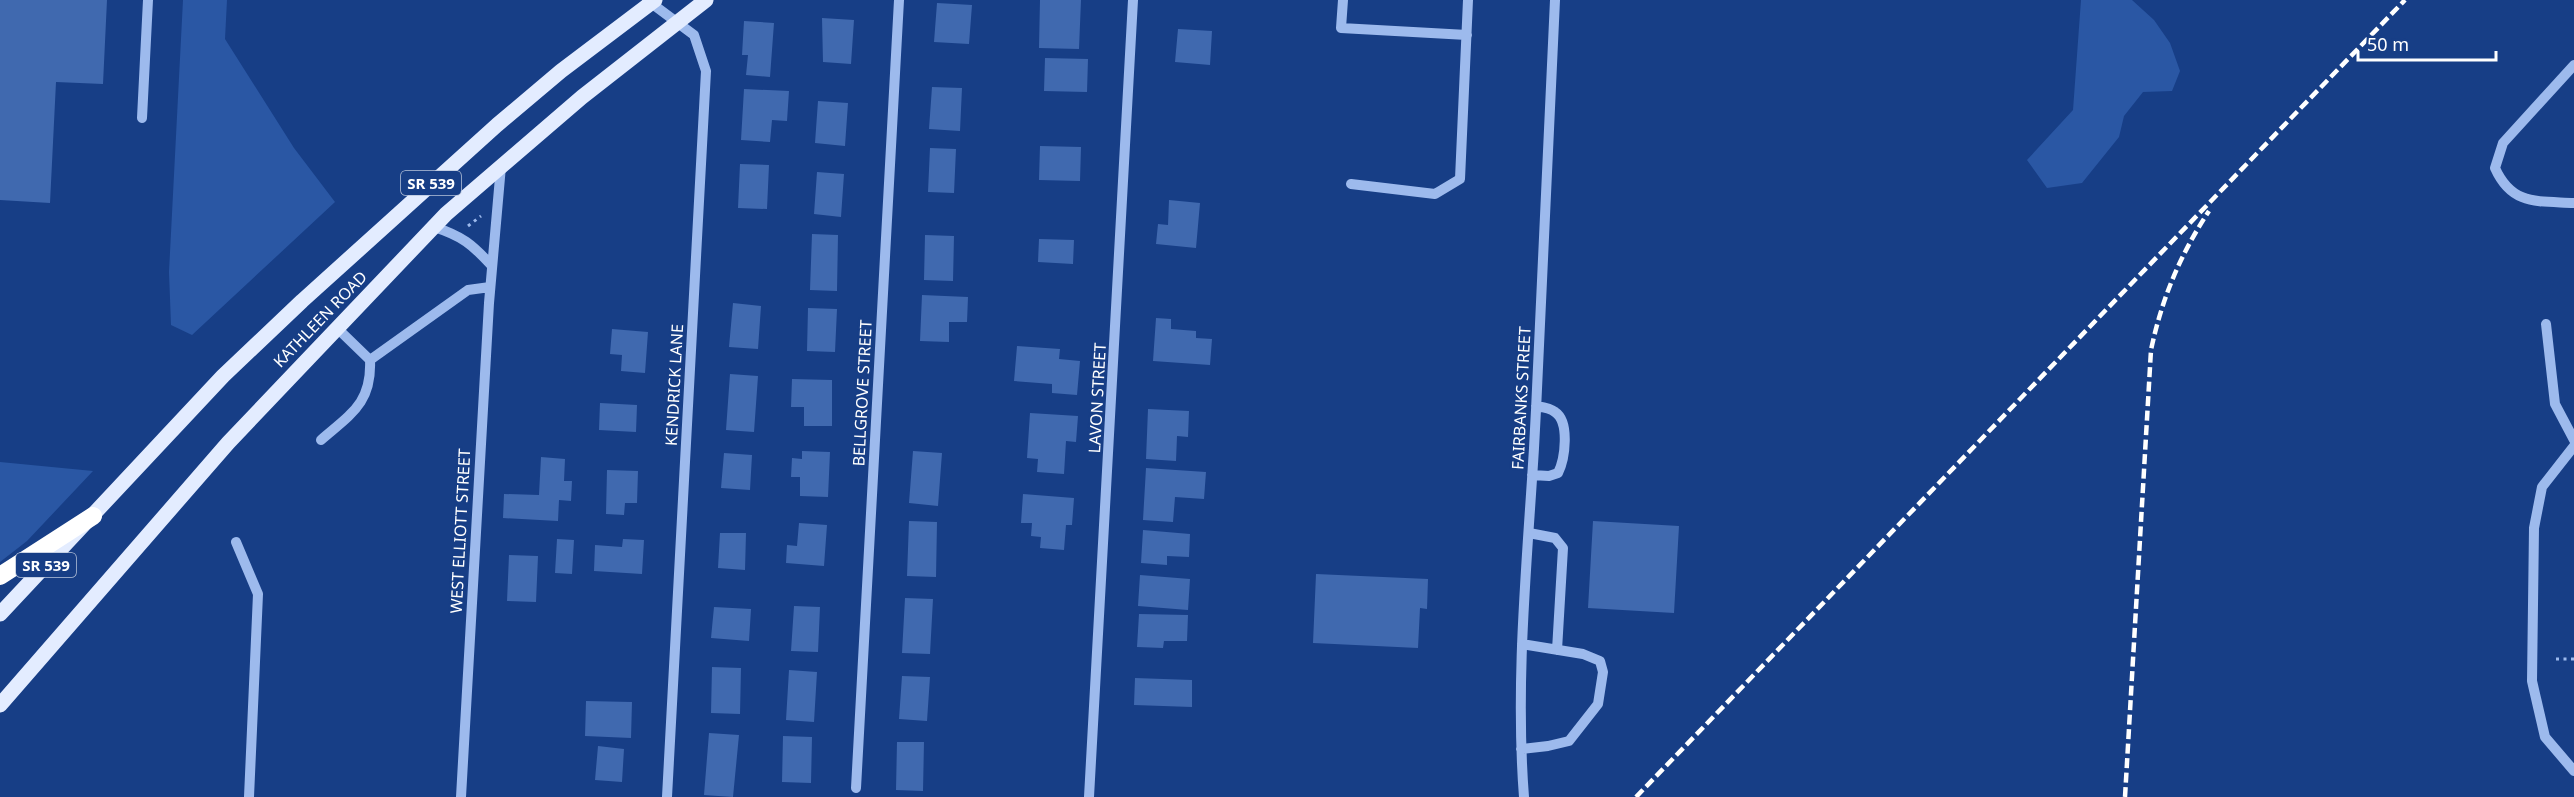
<svg xmlns="http://www.w3.org/2000/svg" width="2574" height="797" viewBox="0 0 2574 797" font-family="'Noto Sans',sans-serif">
  <rect width="100%" height="100%" fill="#173e86"/>
  <!-- green -->
  <path fill="#2a57a4" d="M183,0h44l-2,39 69,109 41,54 -143,133 -21,-10 -2,-53z
    M2081,0h51l22,20 16,23 10,28 -8,20 -29,1 -19,24 -5,21 -37,46 -35,5 -20,-28 46,-50z
    M0,462l93,9 -66,70 -27,21z"/>
  <!-- building -->
  <path fill="#4069af" d="M0,0h107l-4,84 -47,-2 -6,121 -50,-3z
    M1040,0h41l-2,49 -40,-1z
    M937,3l35,2 -3,39 -35,-2z
    M822,18l32,2 -3,44 -28,-2z
    M744,21l30,2 -4,54 -24,-2 2,-20h-6z
    M1178,29l34,2 -2,34 -35,-3z
    M1045,58l43,1 -1,33 -43,-1z
    M932,87l30,1 -2,43 -31,-2z
    M744,89l45,2 -2,30 -15,-1 -2,22 -29,-2z
    M818,101l30,2 -3,43 -30,-3z
    M1040,146l41,1 -1,34 -41,-1z
    M930,148l26,1 -2,44 -26,-1z
    M740,164l29,1 -2,44 -29,-1z
    M817,172l27,2 -3,43 -27,-3z
    M1169,200l31,3 -4,45 -40,-4 2,-20 10,1z
    M812,234l26,1 -1,56 -27,-1z
    M925,235l29,1 -1,45 -29,-1z
    M1039,239l35,1 -1,24 -35,-2z
    M922,295l46,2 -1,25h-18v20l-29,-1z
    M733,303l28,3 -3,43 -29,-2z
    M808,308l29,1 -2,43 -28,-1z
    M1156,318l15,1v10l25,2v7l16,1 -2,26 -57,-4z
    M612,329l36,3 -3,41 -24,-2 1,-16 -12,-1z
    M1017,346l43,3 -1,10 21,2 -3,34 -25,-2v-9l-38,-3z
    M730,374l28,2 -4,56 -28,-2z
    M792,379l40,1v46h-28v-19h-13z
    M600,403l37,2 -1,27 -37,-2z
    M1148,409l41,2 -1,26 -11,-1 -1,25 -30,-2z
    M1030,413l48,3 -2,26 -10,-1 -2,33 -27,-2 1,-13 -11,-1z
    M802,451l28,1 -2,45 -28,-1v-19h-9l1,-19 10,1z
    M913,451l29,2 -4,53 -29,-3z
    M724,453l28,2 -2,35 -29,-2z
    M541,457l24,2 -1,22h8l-1,20 -12,-1 -1,21 -55,-3 1,-24 35,1z
    M1146,468l60,4 -2,27 -29,-2 -2,25 -30,-2z
    M607,470l31,1 -1,32h-12l-1,12 -18,-1z
    M1023,494l51,4 -2,27h-6l-2,25 -24,-2 1,-11 -10,-1 1,-13h-11z
    M909,521l28,1 -1,55 -29,-1z
    M1593,521l86,5 -5,87 -86,-5z
    M799,523l28,2 -3,41 -38,-3 1,-18 10,1z
    M1143,530l47,4 -1,23 -22,-1v9l-26,-2z
    M720,533h26l-1,37 -27,-2z
    M557,539l17,1 -2,34 -17,-1z
    M623,539l21,1 -2,34 -48,-3 1,-26 27,2z
    M509,555l29,1 -2,46 -29,-1z
    M1316,574l112,5 -1,30 -7,-1 -2,40 -105,-5z
    M1140,575l50,4 -2,31 -50,-4z
    M905,598l28,1 -3,55 -28,-1z
    M794,606l26,1 -2,45 -27,-1z
    M714,607l37,2 -2,32 -38,-3z
    M1139,614l49,1 -1,26h-23l-1,7 -26,-1z
    M712,667l29,1 -1,46 -29,-1z
    M789,670l28,2 -3,50 -28,-2z
    M902,676l28,1 -3,44 -28,-2z
    M1135,678l57,2v27l-58,-2z
    M586,701l46,1 -1,36 -46,-2z
    M709,733l30,2 -6,62 -29,-2z
    M783,736l29,1 -1,46 -29,-1z
    M897,742h27l-1,49 -27,-1z
    M598,746l26,3 -2,33 -27,-2z"/>
  <g fill="none" stroke-linecap="round" stroke-linejoin="round">
    <!-- path -->
    <path stroke="#9dbaed" stroke-width="3" stroke-dasharray="3 4.5" stroke-linecap="butt" d="M468,226l13,-10
      M2556,659h18"/>
    <!-- minor -->
    <path stroke="#9dbaed" stroke-width="10" d="M647,0l47,35 12,36 -39,726
      M1343,0l-2,28 126,7
      M2574,65l-71,78 -8,25c17,38 43,33 79,35
      M142,118l6,-118
      M1351,184l84,10 25,-15 8,-179
      M434,227c28,9 38,17 58,39
      M2546,324l9,80 19,36
      M370,360l98,-70 22,-3
      M321,440c30,-26 51,-37 49,-80l-33,-32
      M2574,446l-32,41 -8,41 -2,153 13,56 29,34
      M1532,475l17,1 9,-3c7,-14 12,-51 -3,-61 -5,-4 -13,-5 -19,-6
      M1529,533l26,5 8,10 -6,102
      M236,542l22,52 -9,203
      M1521,749l27,-3 21,-5 29,-37 5,-32 -3,-11 -17,-7 -61,-10
      M856,788l43,-788
      M461,797l28,-494 12,-137
      M1089,797l44,-797
      M1524,797c-9,-116 3,-233 10,-349 8,-149 14,-298 21,-448"/>
    <!-- major -->
    <path stroke="#e3ecff" stroke-width="15" d="M0,614l223,-238 79,-75 195,-176 64,-54 94,-71
      M0,705l228,-262 218,-229 136,-117 124,-97"/>
    <!-- highway -->
    <path stroke="#fff" stroke-width="18" d="M0,576l93,-60"/>
    <!-- rail -->
    <path stroke="#fff" stroke-width="4.5" stroke-dasharray="10 4.5" stroke-linecap="butt" d="M1636,797l769,-797
      M2125,797l26,-447c11,-52 29,-95 58,-139"/>
  </g>
  <g text-anchor="middle" dominant-baseline="central" stroke-width="4.5" stroke-linejoin="round" paint-order="stroke">
    <!-- shield labels -->
    <g fill="#173e86" stroke="#b9c5db" stroke-width="1.5">
      <rect x="401" y="171" width="60" height="24" rx="4.5"/>
      <rect x="16" y="553" width="60" height="24" rx="4.5"/>
    </g>
    <g font-size="15" font-weight="bold" fill="#fff">
      <text x="431" y="183">SR 539</text>
      <text x="46" y="565">SR 539</text>
    </g>
    <!-- street labels -->
    <g font-size="16" fill="#fff" stroke="#173e86">
      <text transform="translate(320 319) rotate(-46)">KATHLEEN ROAD</text>
      <text transform="translate(674 385) rotate(-87)">KENDRICK LANE</text>
      <text transform="translate(862 393) rotate(-87)">BELLGROVE STREET</text>
      <text transform="translate(1097 398) rotate(-87)">LAVON STREET</text>
      <text transform="translate(1521 398) rotate(-87)">FAIRBANKS STREET</text>
      <text transform="translate(460 531) rotate(-87)">WEST ELLIOTT STREET</text>
    </g>
  </g>
  <!-- scale -->
  <path d="M2358 51v9h138v-9" fill="none" stroke="#ffffff" stroke-width="3"/>
  <text x="2367" y="51" font-size="18" fill="#ffffff" stroke="#173e86" stroke-width="4.5" paint-order="stroke">50 m</text>
</svg>
